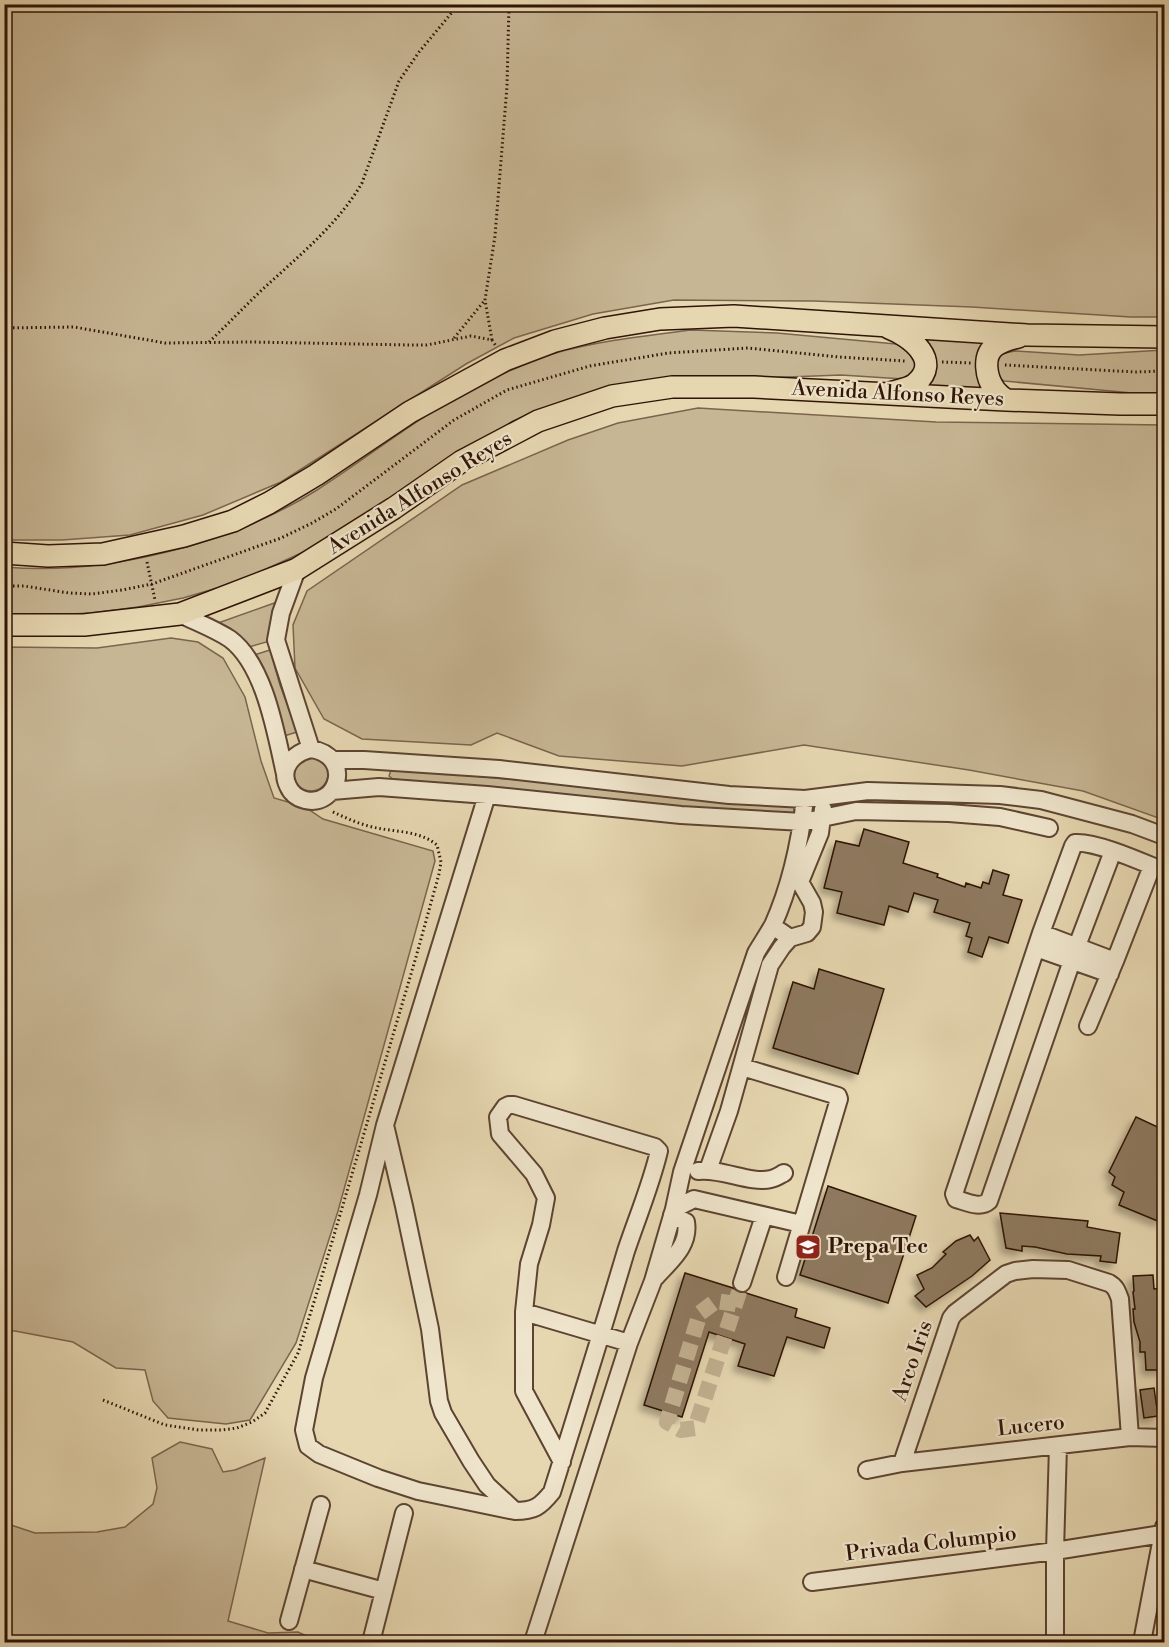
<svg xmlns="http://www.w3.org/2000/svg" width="1169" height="1647" viewBox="0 0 1169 1647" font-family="'Libre Bodoni',serif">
  <defs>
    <filter id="shadow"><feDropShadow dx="-5" dy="5" stdDeviation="3" flood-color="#0004"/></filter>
  </defs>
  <rect width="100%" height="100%" fill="#e6d7b1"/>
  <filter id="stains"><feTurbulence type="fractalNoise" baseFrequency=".00333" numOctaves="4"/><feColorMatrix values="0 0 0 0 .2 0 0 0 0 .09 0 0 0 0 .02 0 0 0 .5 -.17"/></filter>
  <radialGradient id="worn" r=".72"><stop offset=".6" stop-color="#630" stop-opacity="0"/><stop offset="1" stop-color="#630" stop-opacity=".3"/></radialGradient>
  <!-- green -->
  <path fill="#c7b694" stroke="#7b644d" stroke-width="1.5" d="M4,5h1160v312h-33l-159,-10 -158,-6 -140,-1 -81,14 -79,24 -48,26 -185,118 -78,33 -73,20 -68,5h-57z
    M691,330l86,3 119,11 10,2 11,19 -6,12 -8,2 -62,-4 -82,3 -132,8 -58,13 -56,22 -201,127 -74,34 -55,16 -45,9 -46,6 -44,2 -43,-1v-47c101,9 226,-23 312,-77 58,-37 113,-83 176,-112 19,-8 40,-18 59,-24 45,-13 92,-18 139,-24z
    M926,339l66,3 -2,48 -63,-4 4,-37z
    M1164,350v46l-160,-15 -7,-4 -3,-13 6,-10 15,-3 64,4z
    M698,408l238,14 228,3v395l-81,-29 -114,-21 -165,-25 -122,21 -123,-10 -62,-23 -26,12 -109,-6 -38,-20 -29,-51 -2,-43 14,-34 155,-106 106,-45 50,-17z
    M280,601l-10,40 -21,6 -31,-24z
    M171,638l27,4 25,16 22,39 16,64 13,37 31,9 18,12 110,32 2,10 -97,350 -42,132 -46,77 -24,4 -58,-6 -15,-17 -8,-31 -29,-2 -43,-26 -58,-11h-10l-1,-684 93,1z
    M270,650l10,35 17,47 -13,4 -30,-81z
    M294 774a17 17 0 1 1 34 0a17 17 0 1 1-34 0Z
    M394,769l400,35v10h-35l-366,-35 -4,-3 2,-6z
    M180,1442l32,7 11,23 12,-2 30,-12 -37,163 40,12 30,-1 15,7 -1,3h-307v-119l30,10 62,-1 28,-5 28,-23 4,-16 -5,-30z"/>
  <!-- building -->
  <path fill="#8e795f" stroke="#2f1306" stroke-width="1.5" filter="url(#shadow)" d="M864,829l45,13 -6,21 35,11 -1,3 28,10 1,-4 15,5 2,-6 6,2 4,-14 16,5 -6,20 19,5 -14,43 -19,-6 -7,20 -14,-5 4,-14 -6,-2 4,-13 -36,-11 4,-12 -24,-7 -6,19 -19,-6 -5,19 -47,-12 5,-21 -18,-4 12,-47 23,5z
    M819,969l65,20 -26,85 -85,-26 20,-66 21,7z
    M1136,1117l28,13v84l-4,8 -41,-17 5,-13 -12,-7 3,-8 -6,-5z
    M828,1186l88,30 -28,87 -88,-28z
    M1000,1213l88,8 -1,6 33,6 -4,30 -16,-2 1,-5 -34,-2 -32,-7 -13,-1v5l-16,-3z
    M970,1235l4,6 4,-4 12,23 -18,16 -46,31 -11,-11 9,-7 -7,-14 15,-7 14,-14 -3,-2 13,-11z
    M685,1273l48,15 6,5h7l51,16 -2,8 35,11 -6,20 -37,-11 -13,39 -36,-10 7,-22 -36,-12 -27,85 -38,-12z
    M1153,1275l1,14 10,-1v32l-4,1v12l4,17v20h-18l-1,-18h-5v-10l-6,-20 -1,-13h2l-2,-17 1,-1 -1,-15z
    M1154,1388l4,28 -14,2 -4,-28z"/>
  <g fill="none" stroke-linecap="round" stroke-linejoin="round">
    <!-- minor-tunnel -->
    <path stroke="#c1b08f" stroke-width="16" stroke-dasharray="16 8" stroke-linecap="butt" d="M736,1304l-20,-3 -16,12 -33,109 14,8 14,-2 47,-145"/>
    <!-- minor casing -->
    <g stroke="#5d4431" stroke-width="20">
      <path id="minor" d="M297,569l-16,44 -5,27 35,109
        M180,614c16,8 35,15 50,25 35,26 46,95 55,135
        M311,749c43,7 27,59 -6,51 -8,-2 -14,-7 -17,-14 -9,-19 6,-33 23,-37z
        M333,760h31l135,9 230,26 76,4 63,-8 132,4 41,5 91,24 32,12
        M332,791l47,-4 108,8 194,20 122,7 53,-11 93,2 51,4 49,11
        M487,795l-102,330 -17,70 -54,183 -10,52 4,16 11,8 59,24 40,13 97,20
        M1113,851l-36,95 -88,255c-9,8 -22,1 -33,-2l-2,-5 87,-261 32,-87 2,-3c21,-2 69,20 89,28
        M800,882l20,-49 3,-24
        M780,931l10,7 17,-5 5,-6 2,-15 -2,-9 -12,-21 -9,-6
        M1041,933l74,28
        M1036,948l74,26
        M1088,1026l27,-65 37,-95
        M742,1067l96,29 1,3 -53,178
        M385,1125l19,81 26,123 9,72 4,12 28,48 16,24 28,26c19,0 25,-4 37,-19 25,-80 50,-160 74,-241 11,-33 25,-66 33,-100l-4,-4 -141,-42h-5l-4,2 -7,10 2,17 34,40 12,24 -5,27 -12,39 -5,48v79l38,71
        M708,1170l21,-59 41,-146 12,-18 8,-9
        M698,1171c24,-3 52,13 73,8 5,-1 9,-4 13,-6
        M674,1209l20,-10 107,25
        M655,1278c15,-17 35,-32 31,-56l-14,-7
        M742,1283l22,-67
        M524,1312l105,31
        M902,1463l49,-145 4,-5 51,-39 9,-3 18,-2 35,1 41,13c7,4 8,8 11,16l10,138
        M867,1470l35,-7 228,-26 34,1
        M303,1569l81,22
        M812,1582l243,-31 107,-17
        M289,1621l32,-116
        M371,1642l33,-129
        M533,1642l96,-299 24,-62 21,-72 8,-37 74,-219c6,-10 12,-19 17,-28 18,-40 27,-83 32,-126
        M1055,1642v-91l3,-105
        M1142,1642l22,-115"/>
    </g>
    <!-- major casing -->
    <g stroke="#2f1306" stroke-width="24">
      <path id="major" d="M889,328c21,8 54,33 26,56 -5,4 -15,6 -22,8
        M1006,400c-4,-3 -8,-6 -11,-10 -9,-12 -13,-34 0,-44 7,-5 15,-7 23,-9
        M4,553l44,3 55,-2 81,-18 49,-15 36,-18 47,-28 94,-63 95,-52 50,-19 50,-13 55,-9 74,-3 293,19 137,2
        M4,625h80l96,-11 117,-45 97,-61 68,-47 76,-40 74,-25 60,-9h82l252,13 114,4h44"/>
    </g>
    <!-- path -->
    <path stroke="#2f1306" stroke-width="3" stroke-dasharray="1.5 3" stroke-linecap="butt" d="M4,328l70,-1 91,16 86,-1 159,3h17l44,-9 21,4 4,6
      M454,338l31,-38
      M492,340l-7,-40 10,-64 12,-150 2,-82
      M209,342c19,-18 37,-37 56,-55 35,-32 73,-63 97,-104l37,-102 20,-29 40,-48
      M942,362l29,1
      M1005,365l130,7 29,-1
      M147,562l8,38
      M4,586h20l45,7 23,1 30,-4 30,-6 129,-46 31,-15 24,-14 118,-89 53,-30 83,-24 78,-13 80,-5 91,9 66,4
      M103,1400l62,25 34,5h23l15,-2 15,-6 13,-9 33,-60 21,-67 97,-329 23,-83 2,-12 -4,-17c-17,-14 -40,-13 -60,-17 -16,-3 -31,-10 -46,-17"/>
    <!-- minor -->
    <use href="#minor" stroke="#efe5cc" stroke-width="16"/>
    <!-- major -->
    <use href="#major" stroke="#e6d7b1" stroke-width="21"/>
  </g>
  <!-- icons -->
  <defs>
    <g id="school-square" transform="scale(1.35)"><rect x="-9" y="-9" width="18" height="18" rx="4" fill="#8f2418" stroke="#efe5cc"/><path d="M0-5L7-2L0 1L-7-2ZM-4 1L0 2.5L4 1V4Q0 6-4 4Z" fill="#fff"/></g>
  </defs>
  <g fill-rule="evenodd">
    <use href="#school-square" x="808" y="1247"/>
  </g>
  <g text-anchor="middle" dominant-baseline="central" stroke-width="4.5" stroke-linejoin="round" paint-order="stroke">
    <!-- street labels -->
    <g font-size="21" fill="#2f1306" stroke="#efe5cc">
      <text transform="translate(898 394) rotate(3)">Avenida Alfonso Reyes</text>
      <text transform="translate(420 493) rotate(-32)">Avenida Alfonso Reyes</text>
      <text transform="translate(913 1361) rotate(-71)">Arco Iris</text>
      <text transform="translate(1031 1426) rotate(-6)">Lucero</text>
      <text transform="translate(931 1544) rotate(-7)">Privada Columpio</text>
    </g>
    <!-- poi labels -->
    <g font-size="21" font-weight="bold" fill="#2f1306" stroke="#efe5cc" text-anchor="start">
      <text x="828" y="1247">Prepa Tec</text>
    </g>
  </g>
  <!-- margin -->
  <rect width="1169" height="1647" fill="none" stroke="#e6d7b1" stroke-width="24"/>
  <rect x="6" y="6" width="1157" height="1635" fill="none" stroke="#2f1306" stroke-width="3"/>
  <rect x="12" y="12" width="1145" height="1623" fill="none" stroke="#2f1306" stroke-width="1.5"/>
  <rect width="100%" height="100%" filter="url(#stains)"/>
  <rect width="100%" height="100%" fill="url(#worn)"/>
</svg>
